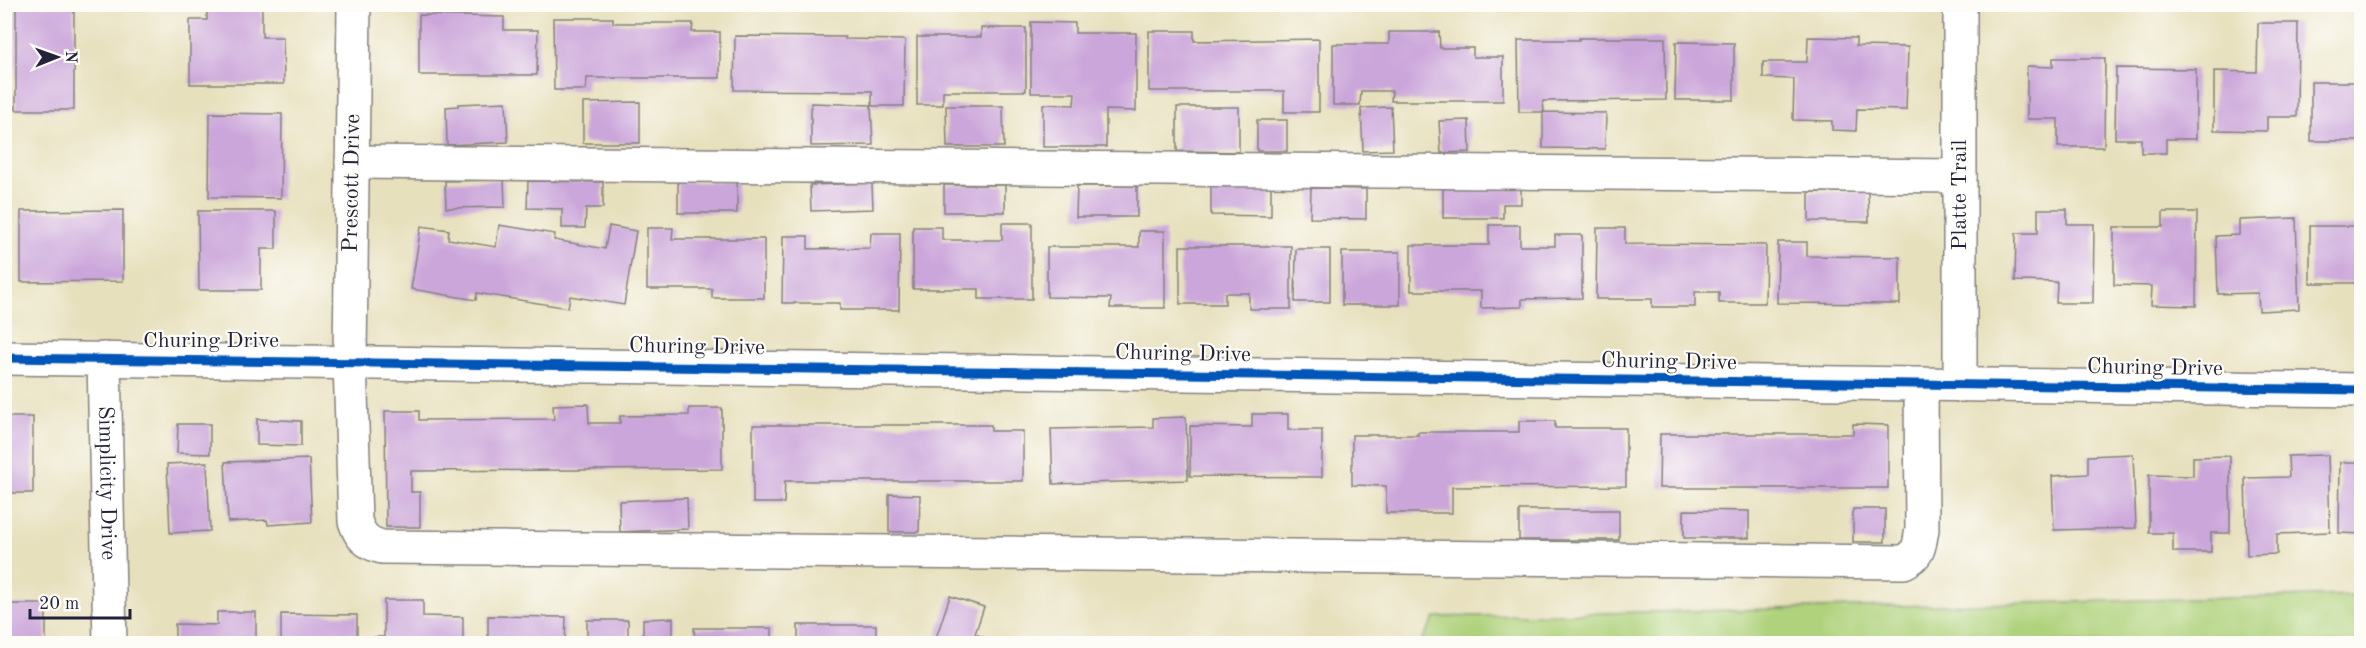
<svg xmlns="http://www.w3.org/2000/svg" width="2366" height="648" viewBox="0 0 2366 648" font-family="'Old Standard TT',serif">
  <rect width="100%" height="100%" fill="#fdfcf7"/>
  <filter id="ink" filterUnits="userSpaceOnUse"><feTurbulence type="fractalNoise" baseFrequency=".0167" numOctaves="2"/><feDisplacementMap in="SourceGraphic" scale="12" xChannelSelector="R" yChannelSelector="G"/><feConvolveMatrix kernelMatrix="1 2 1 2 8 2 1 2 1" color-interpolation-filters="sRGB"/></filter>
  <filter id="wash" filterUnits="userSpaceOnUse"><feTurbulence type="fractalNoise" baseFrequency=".008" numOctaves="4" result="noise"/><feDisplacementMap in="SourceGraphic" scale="24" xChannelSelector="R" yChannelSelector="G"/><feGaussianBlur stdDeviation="1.35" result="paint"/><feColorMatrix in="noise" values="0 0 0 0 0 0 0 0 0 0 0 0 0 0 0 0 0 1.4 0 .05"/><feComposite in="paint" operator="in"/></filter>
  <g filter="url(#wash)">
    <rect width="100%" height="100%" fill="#e7e0bd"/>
    <!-- green -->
    <path fill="#afd27c" stroke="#687a5c" stroke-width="1.5" d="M2361,595v48h-941l15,-26z"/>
    <g id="blocks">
      <!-- building -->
      <path fill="#cba6da" d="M16,4h58v106h-58z
        M207,4h55v33h21l1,47h-94v-64h17z
        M419,15l85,2v13h34l-1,45h-118z
        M553,18h60v5h80l-1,9h28v46h-133l-1,12h-32z
        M1031,22l44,1v10h61v78l-30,-1v37h-63v-43l31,1 1,-12h-44z
        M2258,23h40l-1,94h-30v14l-53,-1v-59l43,1z
        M981,28h45v63h-83v14h-26v-68h64z
        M1149,31h45v10l125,-2v73h-35v-21h-135z
        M1389,32h50l1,16h33v9h30v44h-112l1,-10h-31l-1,14h-27v-61h56z
        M735,36l110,1v2l60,1 -1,66h-32v-15l-138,-1z
        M1808,37l48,1v8l52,1 -2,63 -49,-1 -1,22 -24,-1v-9l-39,-1 1,-41 -31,-1v-16h44z
        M1579,38h86l1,62 -123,1 1,11h-25l-1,-72h61z
        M1676,42l58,1v57h-59z
        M2053,58h52l-1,89h-46v-28h-31v-53l26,1z
        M2116,68l80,1v70h-30v14h-25v-14h-26z
        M2311,82h51v59h-51z
        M506,102l2,40 -61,3 -1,-38 12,-1v-2z
        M640,102v41h-57v-40z
        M811,103l60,2 2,40 -62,1z
        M946,106h57l1,41h-57z
        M1177,107h62v45l-62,-1z
        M1391,107l2,43 -30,1 -2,-43z
        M1543,112l63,1 -1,36 -62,-1z
        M210,113l72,1 -1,84 -72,-1z
        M1257,120h30v31h-30z
        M1469,120l1,32 -29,1 -2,-32z
        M504,180l1,27 -59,1 -1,-27z
        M528,181l75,1v26h-17l-1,20h-23v-19l-35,-1z
        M678,182h59v31h-59z
        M872,183l1,26 -62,2 -1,-26z
        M944,185h61v27h-61z
        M1077,186h60v31h-61z
        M1211,186h60v30l-60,-1z
        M1443,187l78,1v16h-18v14h-60z
        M1311,188l55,1v30l-56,-1z
        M1809,192h59l1,30 -60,-1z
        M2038,209h29v15h27l-1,79h-37l1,-21 -42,-1 1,-48h22z
        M123,210v71l-102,1v-71z
        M198,211h78v38h-15v41h-62z
        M2163,212h34l-1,94 -45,-1 1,-19 -38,-1v-58h49z
        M2296,218l3,91 -40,2 -1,-18 -40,1 -2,-58 23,-1v-15z
        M1002,223h30v76h-53v-10h-66v-62h29v13h60z
        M499,225l56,9 -1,6 51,9 4,-23 27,5 -12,74 -54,-9 -2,12 -91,-15 -1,7 -65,-11 10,-63 28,4 -1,9 48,8z
        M1489,225h31v21h35v-11h27v63l-60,1v8l-41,1v-17h-70v-46h78z
        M2310,226h52v79h-8l1,-22h-45z
        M647,228h26l-1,11h92v59h-52v-9h-65z
        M1597,228h28v16l141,1 -1,58h-46v-11h-24v15h-43v-8h-56z
        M1139,231h26v77h-55l1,-10 -64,-1v-50h92z
        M871,233h29l-1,77h-59v-7h-58l1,-67h25v13l62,-1z
        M1778,242h29v14l93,1v47l-123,-1z
        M1180,246h111v63h-42v-16h-24v11h-45z
        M1296,249h34v53h-35z
        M1342,252h58v53h-58z
        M588,404l1,19h31v-7l69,-1v-7h33v61l-311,2v21h9v35h-34l-1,-116h34v9l135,-1 -1,-14z
        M1252,414h36v16h34v47l-132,-1v-50l62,1z
        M5,417h28v76h-28z
        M1186,417l2,63 -135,4 -2,-55 102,-2v-9z
        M257,419l44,2v25l-44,-1z
        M1519,421h36v7h71v58l-174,1v26h-66v-27l-34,-1v-50h66v-3h101z
        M178,424h32v30l-33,-1z
        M1853,424l35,1v63h-229l1,-54h193z
        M753,425h238v6h32v50h-238l-1,22h-31z
        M2133,454l3,74 -82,2 -2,-54 36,-2v-18z
        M2328,455l2,77 -53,2v20l-30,1 -2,-77 44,-1 -1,-21z
        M2230,456v77h-19v19h-38v-19h-24v-58l44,1v-19z
        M309,459l3,63 -44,3 -1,-5 -39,2 -3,-60z
        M207,462l3,69 -40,2 -3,-69z
        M2340,462h22v72l-23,-1z
        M889,494l31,1 -1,37h-30z
        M687,498l1,31 -68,3 -1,-31z
        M1853,509h32v33h-32z
        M1519,510h100v30h-100z
        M1684,510l65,1v27h-65z
        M950,596l34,11 -9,27 27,10h-68z
        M384,600h39v16l40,1v27h-89v-7h10z
        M4,604h42v40h-42z
        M217,612h39v32h-81v-20l42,1z
        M281,614l76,1v29h-76z
        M488,616l78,1 -1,27h-77z
        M673,618v26h-86v-24h41v19l15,1v-21z
        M798,625h78v19h-78z
        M694,628h78v16h-77z"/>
    </g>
  </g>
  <g filter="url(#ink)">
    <use href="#blocks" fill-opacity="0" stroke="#84817c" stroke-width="1.5"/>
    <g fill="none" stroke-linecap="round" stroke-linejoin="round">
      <!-- minor casing -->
      <g stroke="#84817c" stroke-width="36">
        <g id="minor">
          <path d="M354,4l-4,357 5,160c5,15 11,22 27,26l1522,15c16,-8 15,-16 18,-33l-1,-144"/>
          <path d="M352,162l1608,14"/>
          <path d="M4,358l2358,32"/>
          <path id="s1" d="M104,359l6,285"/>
          <path d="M1960,385v-381"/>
        </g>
      </g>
      <!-- minor -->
      <use href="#minor" stroke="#fff" stroke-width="33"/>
      <!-- cycleway casing -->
      <g stroke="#fdfcf7" stroke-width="13">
        <path id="cycleway" d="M4,358l2358,32"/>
      </g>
      <!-- cycleway -->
      <use href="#cycleway" stroke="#0057b8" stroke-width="9"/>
    </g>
  </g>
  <g text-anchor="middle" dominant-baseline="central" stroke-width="4.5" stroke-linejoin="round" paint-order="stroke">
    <!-- street labels -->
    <g font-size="22" fill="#22223b" stroke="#fdfcf7">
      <text transform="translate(352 183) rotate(-89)">Prescott Drive</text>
      <text transform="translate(1960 195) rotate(-90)">Platte Trail</text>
      <text x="211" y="341">Churing Drive</text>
      <text transform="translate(697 347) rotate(1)">Churing Drive</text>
      <text transform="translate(1183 354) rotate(1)">Churing Drive</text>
      <text transform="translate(1669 362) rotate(1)">Churing Drive</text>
      <text transform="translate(2155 368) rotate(1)">Churing Drive</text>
      <text stroke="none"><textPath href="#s1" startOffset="124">Simplicity Drive</textPath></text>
    </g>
  </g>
  <!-- margin -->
  <rect width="2366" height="648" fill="none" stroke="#fdfcf7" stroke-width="24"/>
  <!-- north arrow -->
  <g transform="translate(57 57) rotate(89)" stroke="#fdfcf7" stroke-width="4.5" paint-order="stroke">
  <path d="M0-4.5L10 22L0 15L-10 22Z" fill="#22223b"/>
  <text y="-9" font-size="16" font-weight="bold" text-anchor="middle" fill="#22223b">N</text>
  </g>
  <!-- scale -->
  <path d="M30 609v9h100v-9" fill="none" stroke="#22223b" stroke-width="3"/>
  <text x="39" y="609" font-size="18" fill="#22223b" stroke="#fdfcf7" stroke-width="4.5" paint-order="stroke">20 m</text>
</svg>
